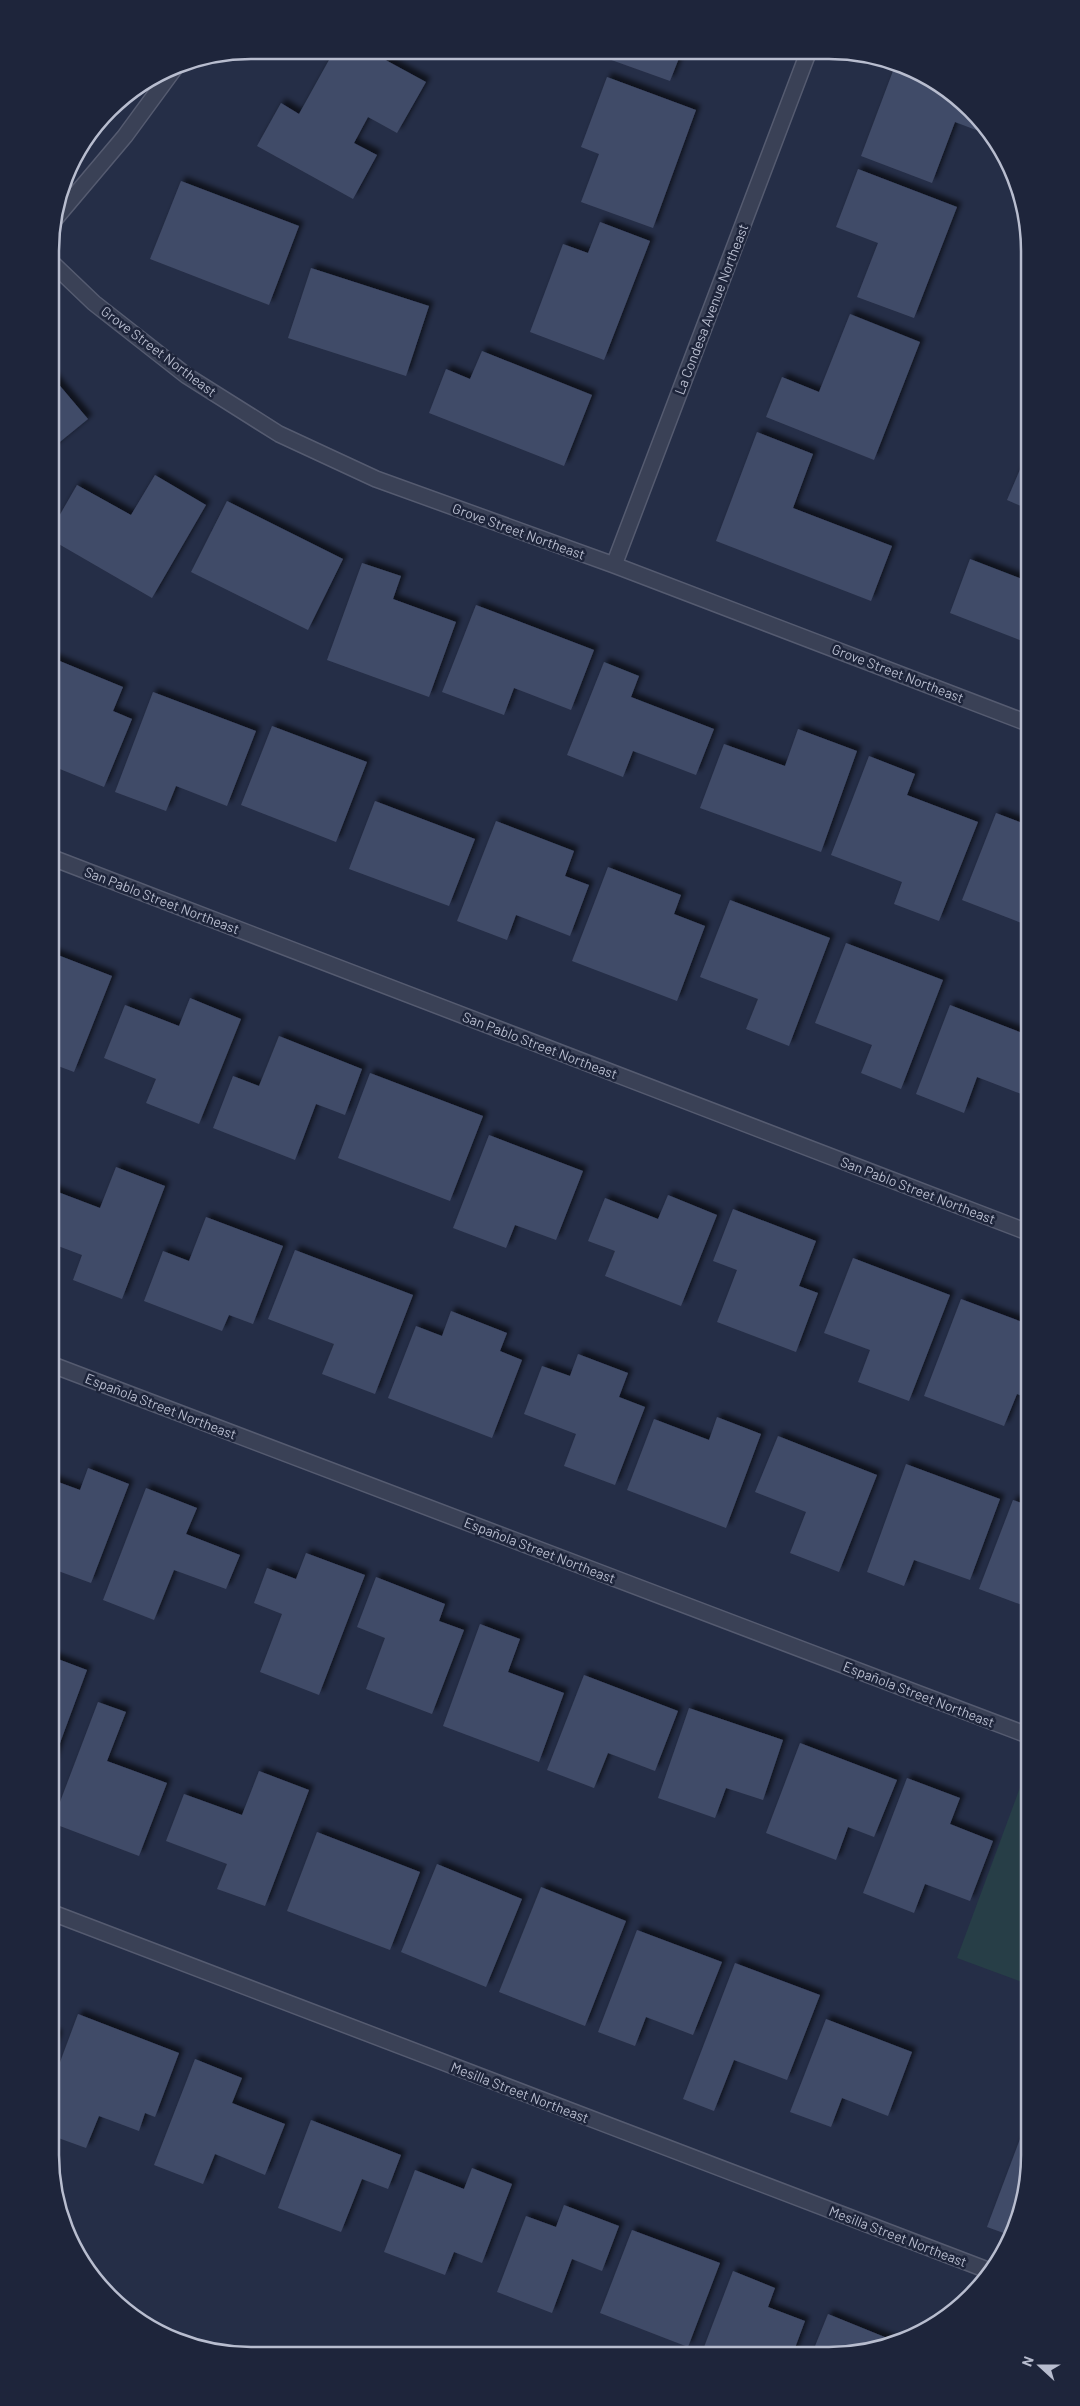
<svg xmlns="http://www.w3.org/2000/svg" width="1080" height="2406" viewBox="0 0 1080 2406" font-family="Barlow,sans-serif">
  <defs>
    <filter id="shadow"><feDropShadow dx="4.5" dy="-4.5" stdDeviation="2.5" flood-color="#0009"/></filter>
  </defs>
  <rect width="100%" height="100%" fill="#252e47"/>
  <!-- green -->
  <path fill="#273e47" d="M1025,1774l5,2v209l-73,-27z"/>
  <!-- building -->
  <path fill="#414b67" filter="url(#shadow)" d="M334,51h35l57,31 -29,51 -29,-16 -14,26 23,12 -24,44 -96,-53 24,-43 18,11z
    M605,52l76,1 -11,28 -67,-24z
    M896,63l22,8 44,29 17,22 -3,8 -21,-8 -23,61 -71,-27z
    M607,77l89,33 -43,118 -72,-26 18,-48 -18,-7z
    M858,169l99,38 -43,111 -57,-21 21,-54 -42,-16z
    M181,181l118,45 -30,79 -119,-46z
    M600,222l50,19 -46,119 -74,-28 33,-88 25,9z
    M311,268l118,38 -23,70 -118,-38z
    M850,314l70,28 -46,118 -108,-43 16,-40 37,15z
    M482,351l110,44 -28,71 -135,-53 17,-44 24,10z
    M50,374l38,45 -38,31z
    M757,432l56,22 -20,54 99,38 -21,55 -155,-60z
    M1030,446v64l-23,-10z
    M155,475l51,30 -54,93 -102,-59v-7l27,-47 54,30z
    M227,501l116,58 -35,71 -117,-58z
    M970,559l52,20 8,-20v85l-80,-31z
    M362,563l39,13 -8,23 63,23 -27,75 -102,-37z
    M476,605l118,45 -23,60 -57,-22 -10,27 -62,-23z
    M50,657l73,30 -10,24 19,8 -28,68 -54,-22z
    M604,662l35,14 -8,21 83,32 -18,46 -63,-24 -10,26 -56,-22z
    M153,692l103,39 -29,75 -51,-20 -10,25 -51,-19z
    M272,726l95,36 -31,80 -95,-37z
    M798,729l59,22 -36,101 -121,-44 24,-64 61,22z
    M869,756l46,18 -8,21 71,27 -39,99 -45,-17 8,-22 -71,-27z
    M375,801l100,38 -26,67 -100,-37z
    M996,813l34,13v83l-6,15 -62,-24z
    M496,821l78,30 -9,25 24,9 -19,51 -54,-21 -9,25 -50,-19z
    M608,867l73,28 -7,19 31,12 -28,75 -105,-40z
    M730,900l100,38 -41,108 -43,-17 12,-30 -58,-22z
    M846,943l97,37 -42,109 -40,-16 11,-28 -57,-22z
    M50,952l62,24 -38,96 -24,-9z
    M190,998l51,21 -42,105 -53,-21 10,-24 -52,-21 21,-53 54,21z
    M950,1005l80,31 -1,61 -52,-20 -13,36 -48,-19z
    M279,1036l83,33 -17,46 -29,-11 -21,56 -82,-32 20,-52 26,10z
    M370,1073l113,43 -33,85 -112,-43z
    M489,1135l94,36 -27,69 -41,-15 -9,23 -53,-20z
    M116,1167l49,19 -43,113 -49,-19 9,-25 -32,-12v-54l50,19z
    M668,1195l49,20 -36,91 -76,-30 10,-25 -27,-10 17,-43 53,21z
    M733,1209l83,32 -17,45 19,7 -22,59 -79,-30 20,-52 -24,-9z
    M206,1217l77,29 -30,78 -24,-9 -7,16 -78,-30 19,-50 26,10z
    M295,1250l118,45 -38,99 -53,-20 12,-30 -66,-25z
    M853,1258l97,37 -41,106 -51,-19 12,-32 -46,-17z
    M961,1299l69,26v74l-13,-5 -13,32 -80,-30z
    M451,1311l56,22 -7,18 22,9 -30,78 -104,-40 28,-72 26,10z
    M578,1354l50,19 -9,24 26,10 -30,78 -51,-19 12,-32 -52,-20 18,-48 28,10z
    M717,1417l44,17 -35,94 -99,-38 27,-71 55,21z
    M778,1436l99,39 -38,97 -49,-19 16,-41 -51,-20z
    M906,1464l94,35 -30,81 -56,-20 -10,26 -37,-14z
    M88,1468l41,16 -38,99 -41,-15v-89l30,11z
    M146,1488l51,20 -11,26 54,21 -14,34 -52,-19 -20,50 -51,-20z
    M1013,1500l17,6v102l-51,-19z
    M306,1553l59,22 -46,120 -59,-23 22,-58 -28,-11 13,-35 29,11z
    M376,1577l69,27 -6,17 25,9 -32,84 -66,-25 19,-51 -28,-11z
    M480,1624l40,15 -12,33 56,21 -25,69 -96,-36z
    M50,1656l37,14 -37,100z
    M584,1675l94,36 -23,60 -47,-18 -14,35 -47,-18z
    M98,1702l28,10 -19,49 60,22 -28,73 -87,-33z
    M689,1708l94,32 -20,60 -37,-12 -11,30 -57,-20z
    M800,1743l97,37 -23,57 -26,-10 -12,33 -70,-27z
    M259,1771l50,19 -44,116 -48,-17 10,-25 -61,-23 18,-47 58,21z
    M907,1778l53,20 -10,26 43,17 -23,60 -45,-17 -11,29 -51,-20z
    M317,1832l103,40 -30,78 -103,-39z
    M437,1864l85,35 -36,88 -85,-35z
    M541,1887l85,34 -41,105 -86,-34z
    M637,1930l85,32 -29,73 -47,-18 -11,29 -37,-14z
    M735,1963l85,32 -33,85 -53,-20 -20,51 -31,-12z
    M78,2014l101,39 -24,64 -10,-4 -6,18 -40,-15 -13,32 -36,-13v-46z
    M826,2019l86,33 -24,64 -46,-18 -11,29 -41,-15z
    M50,2032l8,3 -8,21z
    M195,2059l47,19 -10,25 53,21 -20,51 -50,-21 -12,30 -49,-19z
    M1029,2115l1,53 -18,68 -25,-9z
    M311,2120l90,35 -13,34 -26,-10 -21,53 -63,-24z
    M472,2168l40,16 -30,79 -28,-11 -9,23 -61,-23 31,-82 49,19z
    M564,2205l55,21 -17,45 -30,-12 -20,54 -55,-21 29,-76 30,11z
    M632,2230l88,33 -32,84 -88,-34z
    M733,2271l42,17 -7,19 37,14 -13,35 -91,-1z
    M828,2314l69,28 -16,7 -52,7h-18z"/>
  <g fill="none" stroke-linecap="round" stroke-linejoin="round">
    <!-- minor casing -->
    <g stroke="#555b70" stroke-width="18">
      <path id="minor" d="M55,219l70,-83 52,-71
        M50,261l44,42 93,73 92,58 97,45 238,86 416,159
        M614,565l194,-512
        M50,857l980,376
        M50,1364l980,372
        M50,1912l940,359"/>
    </g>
    <!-- minor -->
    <use href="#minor" stroke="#3a4156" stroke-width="15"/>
  </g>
  <g text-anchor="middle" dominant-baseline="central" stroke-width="5" stroke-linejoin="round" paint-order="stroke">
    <!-- street labels -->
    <g font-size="14" fill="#b8bdcf" stroke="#1e253b">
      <text transform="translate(711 309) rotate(-69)">La Condesa Avenue Northeast</text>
      <text transform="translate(159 351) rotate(37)">Grove Street Northeast</text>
      <text transform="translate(519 531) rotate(20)">Grove Street Northeast</text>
      <text transform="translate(898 673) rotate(21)">Grove Street Northeast</text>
      <text transform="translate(162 900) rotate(21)">San Pablo Street Northeast</text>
      <text transform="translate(540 1045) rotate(21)">San Pablo Street Northeast</text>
      <text transform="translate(918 1190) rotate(21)">San Pablo Street Northeast</text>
      <text transform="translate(161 1406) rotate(21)">Española Street Northeast</text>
      <text transform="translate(540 1550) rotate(21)">Española Street Northeast</text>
      <text transform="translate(919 1694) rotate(21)">Española Street Northeast</text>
      <text transform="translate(520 2092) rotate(21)">Mesilla Street Northeast</text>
      <text transform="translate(898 2236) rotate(21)">Mesilla Street Northeast</text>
    </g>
  </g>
  <!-- crop -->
  <path d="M0 0H1080V2406H0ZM251 59H829A192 192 0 0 1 1021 251V2155A192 192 0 0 1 829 2347H251A192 192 0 0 1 59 2155V251A192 192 0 0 1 251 59Z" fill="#1e253b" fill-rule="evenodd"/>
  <path fill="none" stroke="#b8bdcf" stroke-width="2.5" d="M251 59H829A192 192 0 0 1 1021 251V2155A192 192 0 0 1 829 2347H251A192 192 0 0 1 59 2155V251A192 192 0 0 1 251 59Z"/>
  <!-- north arrow -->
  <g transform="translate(1040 2366) rotate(291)" stroke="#1e253b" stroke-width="4" paint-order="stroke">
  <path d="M0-4L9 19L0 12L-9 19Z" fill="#b8bdcf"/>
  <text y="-8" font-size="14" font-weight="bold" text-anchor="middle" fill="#b8bdcf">N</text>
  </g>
</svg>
